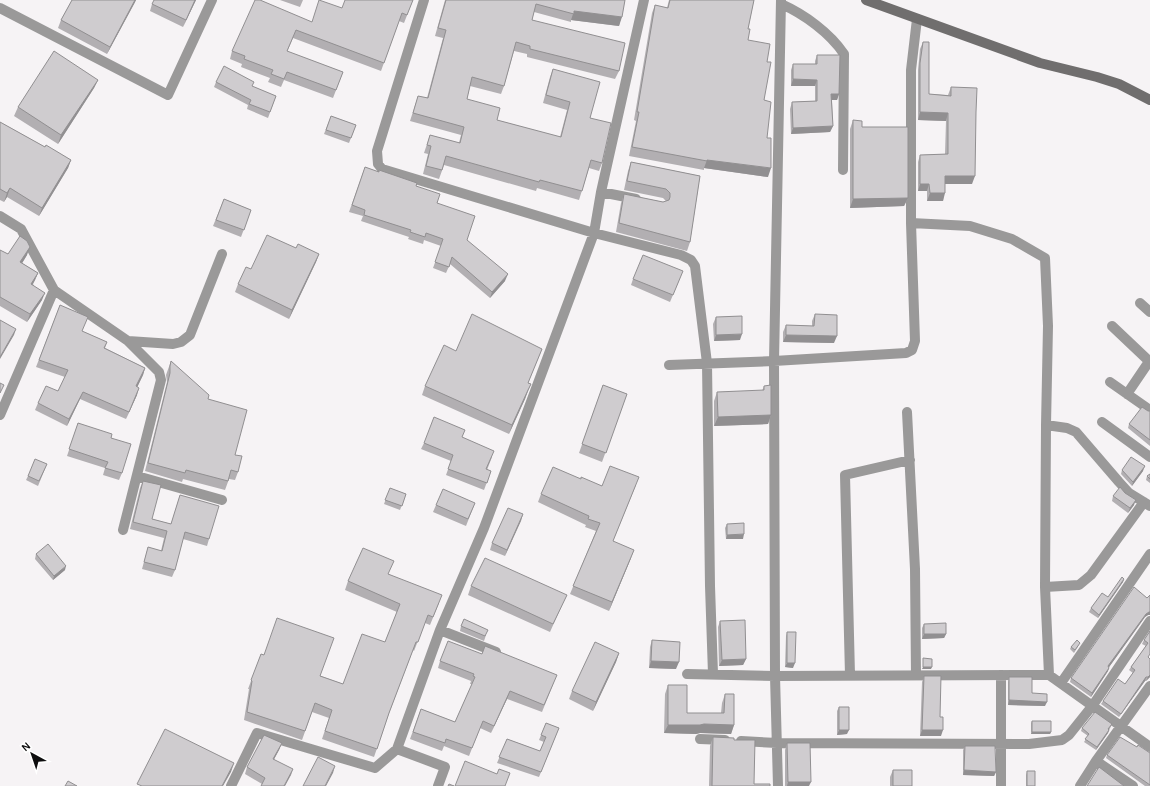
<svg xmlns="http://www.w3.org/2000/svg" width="1150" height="786" viewBox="0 0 1150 786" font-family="Karla,sans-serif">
  <rect width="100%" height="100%" fill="#f6f3f5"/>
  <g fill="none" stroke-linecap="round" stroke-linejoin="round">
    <!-- street -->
    <path stroke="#9a9999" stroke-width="10" d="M424,0l-47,151 1,13 4,5 212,64 87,22 10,5 4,6 12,97 3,223 3,88
      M781,4c23,10 49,29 63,50l-1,116
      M0,8l168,87 44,-95
      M601,192l35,7
      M0,216l21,13 33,61 74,51 31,31 2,8 -38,150
      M911,223l59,3 42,13 33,19 3,68 -2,99 -1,162 4,88
      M1140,303l10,9
      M1112,326l38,36
      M128,341l45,3 8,-2 9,-7 32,-81
      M669,365l105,-4 132,-8 6,-3 3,-9 -4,-118v-153l6,-51
      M1110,382l40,28
      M1127,394l23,-34
      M907,412l8,157 1,106
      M0,415l54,-125
      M1102,422l48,35
      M1046,425l21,3 9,4 43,50 10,11 21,13
      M137,476l85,24
      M1045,587l34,-2 12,-10 53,-73
      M440,630l56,22
      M687,674l88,2 274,-1 101,72
      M850,675l-5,-200 65,-15
      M1001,675v111
      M1061,683l89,-129
      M700,739l25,1
      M741,741l36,2 252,1 33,-4 7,-5 24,-30 57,-84
      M397,749l48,18 -7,19
      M231,786l26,-53 118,35 22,-19 43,-119 44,-102 110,-295 7,-41 43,-192
      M778,786l-3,-110 -1,-315 7,-361
      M1080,786l16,-25
      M1133,786l-37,-25 54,-75"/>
    <!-- secondary -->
    <path stroke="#706e6e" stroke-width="10" d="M866,0l174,63 57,14 22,7 31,16"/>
  </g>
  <!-- wall -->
  <path fill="#b2afb2" d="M72,0h64l-2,4 -27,50 -49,-26 3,-8z
    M196,0l-13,27 -33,-16 2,-7z
    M280,0h23l-3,7z
    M413,0l-9,23 -5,-2 -18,50 -88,-33 -6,14 56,20 -10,26 -49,-18 -3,7 -13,-5 2,-4 -29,-11 1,-3 -12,-5 2,-8 80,-29 30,-14z
    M445,0h180l-6,26 -48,-6v2l-37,-10 -2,8 87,51 -4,8 -88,-22v-3l-13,-3 -10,35 -3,8 -31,-8 -3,13 30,21 63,17 7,-27 -24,-7 7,-26 3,-8 37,49 12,45 -3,8 -10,-3 -10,32 -42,-12 -1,3 -92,-26 -5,14 -16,-5 5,-20 -4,-1 6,-18 29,8 2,-8 -51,-14 8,-25 9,2 16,-60 -8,-2z
    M669,0h85l-6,29v11l19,22 -3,38 3,38 1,39 -64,-9v2l-75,-14 7,-35 -2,-1 18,-107 3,-8 12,3z
    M923,42l6,52 19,1 3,-8 25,25 -4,72h-27l-2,17h-16v-10h-9v-29l2,-7 25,-1 1,-33 -28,-1v-50l2,-21z
    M817,55l22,39 -2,6h-5l1,26 -3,6 -39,2 -1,-25 2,-7 23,-1v-15h-24v-16l2,-6h22v-3z
    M98,80l-4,8 -36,56 -44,-28 4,-9z
    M216,82l37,5 23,9 -8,22 -21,-9 1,-4 -34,-18z
    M331,116l25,9 -7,18 -25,-9z
    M853,120l9,7 46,71 -4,8 -54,2v-79z
    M0,122l45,25 26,13 -3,8 -29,48 -32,-19 -3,5 -4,-2z
    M631,162l69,14 -10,66 -3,9 -71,-19 5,-29 3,-9 39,8 3,-1 -3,-3 -39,-8 4,-19z
    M365,167l51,19 21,17 30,37 38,41 -15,17 -40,-34 -4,9 -13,-5 8,-22 -17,-6 -1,4 -15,-5 1,-2 -48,-16 2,-5 -14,-4z
    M224,199l27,11 -10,27 -28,-11z
    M296,248l23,6 -3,8 -27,57 -54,-27 3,-8 13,-15z
    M0,250l8,4 19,1 -5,8 16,10 -3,7 -2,4 9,16 -15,22 -27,-16z
    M680,278l-10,24 -39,-17 2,-6z
    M60,305l22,26 25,11 -2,6 40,20 -2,7 -6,12v8l-11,24 -46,-20 -13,27 -32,-16 3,-7 20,-12 7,-14 -29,-10z
    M815,314l19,29 -51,-1v-10l3,-7 26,1v-5z
    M716,317l24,23 -26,1 -1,-17z
    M542,349l-14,34 3,1 -6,15 -16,35 -87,-39 3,-9 31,-35z
    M171,361l37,38 27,56 3,17 -3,8 -6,-1 -4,11 -42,-11 -1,3 -37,-11 22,-89 -1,-7z
    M603,385l24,9 -25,68 -23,-9z
    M764,386l7,29 -3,9 -54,2v-25l3,-9 45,-1z
    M1148,411h2v35l-22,-18 1,-4z
    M78,423l33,15 11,35 -3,7 -16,-5 2,-7 -38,-12z
    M463,438l29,19 -5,13 4,1 -7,19 -38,-15 5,-14 -30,-12 3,-6z
    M47,464l-9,22 -12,-6 2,-4z
    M1122,470l21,1 -11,15 -11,-12z
    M1150,474v9l-4,-3 1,-4z
    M581,479l21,7 34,-1 -23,56 18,17 -22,53 -39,-17 26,-63 -11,-4 1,-2 -48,-23 3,-8z
    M143,481l9,38 19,5 9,-29 29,44 -2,7 -24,-7 -8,31 -3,7 -30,-8 6,-22 13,4 3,-13 -34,-9 10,-41z
    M390,488l16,6 -6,16 -16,-6z
    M1113,496l21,9 -6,8 -16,-12z
    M475,503l-9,23 -33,-14 3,-7z
    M523,514l-18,42 -15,-6 2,-7z
    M727,524l16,15h-17l-1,-11z
    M36,554l29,16 -12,10 -18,-21z
    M388,574l51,29 -9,22 -5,-2 -11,28 -1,-1 -25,66 -14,41 -52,-18 7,-21 -17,-6 -10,28 -58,-20 5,-31h-1l13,-35 82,30 42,-42 12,-30 -52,-22 3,-9z
    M1124,579l-1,3 -25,36 -9,-6 2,-4 17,-11z
    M471,586l96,9 -4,8 -13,29 -82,-37z
    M1150,595v20h-2l-3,2 -36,50 -1,4 -17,26 -21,-15 1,-4z
    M720,621l26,38 -3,6 -24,1 -1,-39z
    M924,624l22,10 -2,4 -22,1v-11z
    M461,626l25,9 -2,6 -24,-10z
    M1150,631l-2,26 2,2v18l-4,4h-1l-26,36 -18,-13 2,-3 22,-17 8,-11 -4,-3 2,-3 15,-21 -4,-2 2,-4z
    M787,632l6,36 -8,-1 1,-31z
    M652,640l24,29 -27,-1 1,-21z
    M1079,645l-5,8 -4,-4 1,-2z
    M619,653l-3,9 -23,49 -24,-12 3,-8z
    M440,661l114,21 -12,30 -35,-13 -16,34 -11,-5 -11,28 -25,-10 -2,5 -32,-12 11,-30 34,13 17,-38h-2l1,-3 -33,-13z
    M924,676l16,41 1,19h-21l2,-54z
    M1009,677l23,16 13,13 -37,-1v-23z
    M668,685l19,28h34l1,-10 3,-9 9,31 -3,9 -31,-1 -4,1 -32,-1 1,-39z
    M839,707l8,27 -10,1v-24z
    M1032,721l19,11 -1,2h-19v-11z
    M546,723l13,5 -20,49 -42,-14 10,-24 33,12 4,-9 -5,-2z
    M1112,724l-4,9 -12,17 -12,-8 4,-6 -7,-5 1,-3z
    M713,737l21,3 20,44 16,2h-61l1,-40z
    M282,743l-3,7 -5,9 17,16 -29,9 -17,-10 2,-7z
    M787,743l22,43h-24v-36z
    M965,746l31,26 -2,4 -31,-1v-25z
    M1137,747l13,6v33h-5l-39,-28 1,-3z
    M893,770l19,16h-22v-9z
    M1027,771l8,15h-9v-11z"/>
  <!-- shaded-wall -->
  <path fill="#918f91" d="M135,0h1l-2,4 -27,50 3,-7z
    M195,0h1l-13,27 3,-7z
    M574,11l48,6 -3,9 -48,-6z
    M793,79l24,1 -2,6h-24z
    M98,80l-4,8 -36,56 3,-9z
    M831,94h8l-2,6h-8z
    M920,112l28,1 -2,8 -28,-1z
    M833,126l-3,6 -39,2 2,-6z
    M71,160l-3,8 -29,48 3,-8z
    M707,160l64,8 -3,9 -64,-9z
    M945,176h30l-3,8h-29z
    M920,184h9l-2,7h-9z
    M10,188l-3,9 -3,5 3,-9z
    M930,193h15l-2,8h-16z
    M908,198l-4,8 -54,2 3,-9z
    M30,247l-3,8 -9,15 2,-8z
    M319,254l-3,8 -27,57 3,-9z
    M38,273l-3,7 -6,11 2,-7z
    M508,274l-3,7 -15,17 2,-6z
    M45,293l-3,7 -15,22 3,-8z
    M16,329l-2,6 -14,24v-2z
    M742,334l-2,6 -26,1 2,-6z
    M786,335l51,1 -3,7 -51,-1z
    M145,368l-2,7 -9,19 2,-8z
    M139,388l-2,7 -11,24 3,-7z
    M528,390l-3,9 -16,35 3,-9z
    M83,392l-3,7 -13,27 2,-7z
    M771,415l-3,9 -54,2 4,-9z
    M1145,466l-2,5 -11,15 1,-4z
    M1136,500l-2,5 -6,8 2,-5z
    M523,514l-2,7 -16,35 2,-6z
    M744,534l-1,5h-17l1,-4z
    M634,550l-3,8 -22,53 3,-9z
    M66,566l-1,4 -12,10 1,-4z
    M1124,579l-1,3 -25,36 1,-3z
    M1149,612h1v3h-2l-3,2 -38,53 1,-4 38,-52z
    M924,634h22l-2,4 -22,1z
    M619,653l-3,9 -23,49 3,-9z
    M746,659l-3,6 -24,1 3,-6z
    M651,661l28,1 -3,7 -27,-1z
    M787,663h8l-2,5 -8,-1z
    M923,667h9l-1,2h-9z
    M1109,668l-1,3 -17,26 1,-4z
    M1150,675v2l-4,4 2,-4z
    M1146,677l-1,4 -26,36 2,-3z
    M510,691l-3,8 -16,34 3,-7z
    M1009,700l38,2 -2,4 -37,-1z
    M704,724l30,1 -3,9 -31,-1 -4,1 -32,-1 4,-8z
    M839,730h10l-2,4 -10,1z
    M922,730h21l-2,6h-21z
    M1109,730l-1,3 -12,17 1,-3z
    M1032,732h19l-1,2h-19z
    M282,743l-3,7 -8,15 2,-6z
    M234,763l-3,9 -8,14h-1z
    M335,766l-2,7 -7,13h-1z
    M293,769l-2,6 -6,11h-1z
    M964,770l32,2 -2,4 -31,-1z
    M788,782h23l-2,4h-22z"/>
  <!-- building -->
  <path fill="#cfcccf" stroke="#918f91" d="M72,0h63l-25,47 -49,-27z
    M154,0h41l-9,20 -34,-16z
    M255,0h5l52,22 7,-22 23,8 3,-8h68l-6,15 -5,-2 -18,50 -88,-33 -9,21 56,21 -7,18 -49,-18 -3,7 -13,-5 2,-4 -29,-11 1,-3 -13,-5z
    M446,0h179l-3,17 -48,-6v3l-38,-10 -4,16 93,23 -6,28 -89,-22v-3l-14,-4 -12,44 -32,-9 -5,22 33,9 -3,12 64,17 9,-35 -24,-7 7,-26 47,13 -10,36 21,5 -9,40 -11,-3 -9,31 -42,-11 -1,2 -93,-26 -4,14 -16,-4 5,-20 -4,-1 3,-10 30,8 4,-16 -51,-14 5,-17 10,2 18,-68 -8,-2z
    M670,0h84l-6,29h2l-2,11 22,4 -3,18h4l-7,38 7,2 -4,36h4v30l-64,-8v1l-75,-14 7,-35h-2l18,-107 13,3z
    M923,42h6v52l22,2v-9l26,1 -1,24 -1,64h-30v17h-15l-1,-9h-9v-29l28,-1v-41l-28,-1v-49z
    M54,51l44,29 -37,55 -43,-28z
    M817,55h23l-1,39h-8l2,32 -40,2 -1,-26 25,-1v-21l-24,-1v-15h24z
    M224,66l30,16 -2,4 24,10 -6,16 -21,-8 2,-4 -35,-18z
    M331,116l25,9 -5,13 -25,-8z
    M853,120l9,1v6h46v71l-55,1z
    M0,122l45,25 1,-2 25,15 -29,48 -32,-20 -3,5 -7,-4z
    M631,162l69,14 -10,66 -71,-19 5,-29 39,8 6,-2 1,-3v-4l-4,-4 -39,-8z
    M365,167l14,5v-2l38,13 -1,3 24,8 -3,9 38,13 -8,24 41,34 -16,18 -40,-35 -3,10 -14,-5 8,-23 -17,-6 -1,4 -15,-5 1,-2 -47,-15 1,-5 -13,-5z
    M224,199l27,11 -7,20 -28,-10z
    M267,235l29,13 2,-4 21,10 -27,56 -54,-26 8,-17 5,2z
    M20,236l7,5 3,6 -10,15 18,11 -7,11 14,9 -15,21 -30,-17v-47l8,4z
    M643,255l40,16 -10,24 -40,-16z
    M60,305l28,12 -6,14 25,11 -3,6 41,20 -9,18 3,2 -10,24 -46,-20 -14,27 -31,-16 8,-17 12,5 10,-21 -29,-10z
    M472,314l70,35 -14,34 3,1 -3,6 -16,35 -87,-39 19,-41 12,6z
    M815,314l22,1v21l-51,-1v-10l28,1z
    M742,316v18l-26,1v-18z
    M0,320l16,9 -16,28z
    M171,361l38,34 -1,4 39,11 -12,45 7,1 -4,16 -7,-2 -3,11 -42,-11 -1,3 -37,-10 22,-90v-7z
    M0,383l4,2 -4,8z
    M603,385l24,9 -21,59 -24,-9z
    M771,385v30l-53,2 -1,-25 47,-2v-4z
    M1142,407l6,4h2v29l-21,-16z
    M434,417l31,13 -3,7 32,14 -8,18 5,2 -4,12 -39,-14 5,-14 -29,-12z
    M78,423l34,11 -1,4 20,6 -9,29 -17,-5 3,-6 -39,-13z
    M1131,457l14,9 -12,16 -11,-12z
    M35,459l12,5 -8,17 -11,-5z
    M610,466l29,11 -26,64 21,9 -22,52 -39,-16 27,-63 -12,-4 1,-3 -48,-22 12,-27 28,12v-2l21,9z
    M1150,474v5l-3,-3z
    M143,481l18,4 -9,34 19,5 9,-29 39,11 -10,33 -24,-7 -10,38 -31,-8 4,-15 14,4 5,-20 -34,-9z
    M1120,487l5,6 11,7 -6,8 -17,-12z
    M390,488l16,6 -4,12 -17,-6z
    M443,489l32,14 -7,16 -32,-14z
    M508,508l15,6 -16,36 -15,-7z
    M744,523v11l-17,1v-11z
    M48,544l18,22 -12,10 -18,-22z
    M363,548l31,13 -6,13 54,21 -9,22 -5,-2 -10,27h-2l-27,71 -12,36 -52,-18 7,-21 -17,-7 -10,28 -58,-19 5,-31 -1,-1 10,-26 3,1 13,-37 57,20 -14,38 23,8 19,-50 23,8 15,-38 -52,-23z
    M485,558l82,37 -14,29 -82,-38z
    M1122,577l2,2 -25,36 -8,-7 11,-15 6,4z
    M1134,587l13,11 3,-3v17h-1l-3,2 -38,52 1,2 -17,25 -21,-15z
    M464,619l24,11 -3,6 -24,-10z
    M745,620l1,39 -24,1 -2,-39z
    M946,623v11h-22v-10z
    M1150,631v23l-2,3 2,2v16l-2,2h-2l-25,37 -18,-13 15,-22 7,5 10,-14 -4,-3 17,-24 -4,-3z
    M787,632h9l-1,31h-8z
    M652,640l28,2 -1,20 -28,-1z
    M1077,640l3,3 -5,7 -4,-3z
    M448,641l34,13 3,-8 72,29 -13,30 -34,-14 -16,35 -11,-5 -11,27 -26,-9 -1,4 -32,-11 8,-23 34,13 20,-45 -2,-1 1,-2 -34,-13z
    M595,642l24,11 -23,49 -24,-11z
    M923,658l9,1v8h-9z
    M924,676h17l-1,41h3v13h-21z
    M1009,677h23v16l15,1v8l-38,-2z
    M668,685h19v28h37l1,-19h9v31l-30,-1 -4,1h-32z
    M839,707h10v23h-10z
    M1095,712l17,12 -4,5 1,1 -12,17 -12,-8 4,-5 -7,-6z
    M1032,721h19v11h-19z
    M546,723l13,5 -18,44 -42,-15 8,-18 33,12 6,-14 -5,-2z
    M165,729l69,34 -12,23h-80l-5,-2z
    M264,735l18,8 -9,16 20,10 -9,17h-23l4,-8 -18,-11z
    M713,737l21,1v2h21l-1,44h16v2h-58z
    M1120,737l17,10 1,-2 12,8v32l-43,-30z
    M787,743h23l1,39h-23z
    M965,746h30l1,26 -32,-2z
    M318,757l17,9 -10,20h-22z
    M465,761l32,13 2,-5 11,4 -5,13h-50z
    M1099,767l25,19h-37z
    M893,770h19v16h-19z
    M1027,771h8v15h-8z
    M68,781l9,5h-12z
    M449,784l5,2h-6z"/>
  <!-- north arrow -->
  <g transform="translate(32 754) rotate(320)" stroke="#ffffff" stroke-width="3" paint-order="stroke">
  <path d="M0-3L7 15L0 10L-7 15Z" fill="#0e0d0e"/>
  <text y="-6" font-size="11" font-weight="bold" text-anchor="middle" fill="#0e0d0e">N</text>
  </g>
</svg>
